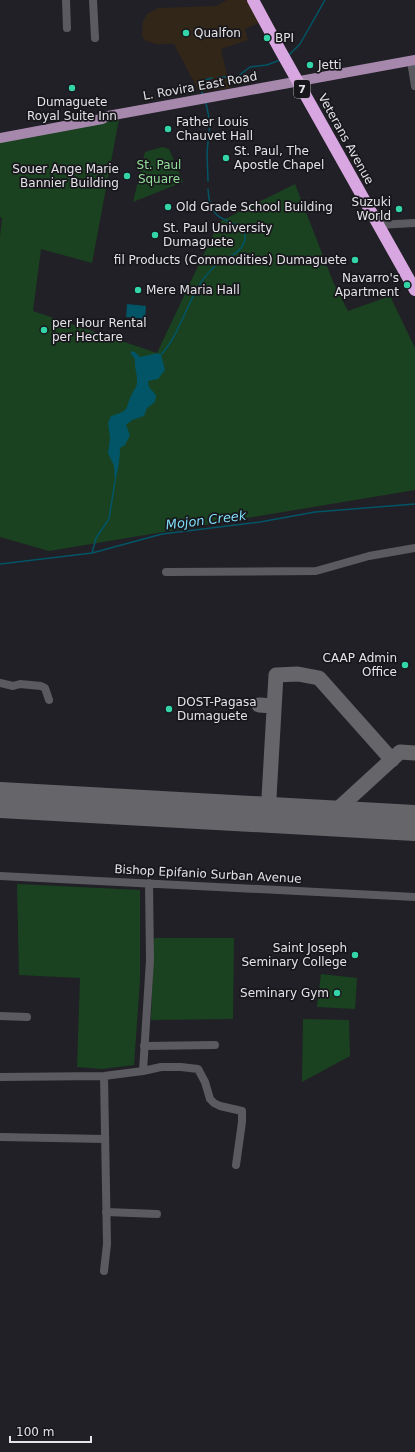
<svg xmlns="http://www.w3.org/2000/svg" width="415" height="1452" viewBox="0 0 415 1452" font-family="'DejaVu Sans',sans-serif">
  <rect width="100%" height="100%" fill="#212026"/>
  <!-- commercial -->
  <path fill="#322618" d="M227,0h21l11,23 -14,6 3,11 -27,9 9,39 -31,4 -25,-48h-18l-10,-3 -4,-5 1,-14 4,-8 11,-6 58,-2z"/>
  <!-- green -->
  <path fill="#1a4220" d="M119,119l-27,144 -51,-14 -8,62 124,42 62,-131 76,-38 39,100 14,27 42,-15 25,52v142l-366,61 -49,-14v-300l2,-19 -2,-1v-75z
    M162,147l7,2 14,33 -50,20 12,-50z
    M17,884l123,6v90l-6,85 -32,4 -25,-2 3,-89 -61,-3z
    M154,938h80l-1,81 -82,1z
    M321,974l36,4 -2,31 -38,-2z
    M303,1019l46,1 1,36 -48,26z"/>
  <!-- water -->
  <path fill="#025566" d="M127,304l19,2 -1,13 -19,-2z
    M131,351l4,1 5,5c6,-1 12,-3 18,-4l3,2 4,15 -7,9 -10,2 1,6 7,8 -1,7 -8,6 -3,8 -12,4 -6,5 4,10 -5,10 -5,3c0,12 -2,22 -5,35l-1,-17 -6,-13 2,-15 -2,-15 3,-7c20,-6 13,-6 21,-22 2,-5 6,-8 5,-14 0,-8 -3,-13 -2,-21l-4,-5z"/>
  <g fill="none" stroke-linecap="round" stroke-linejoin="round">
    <!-- stream -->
    <path stroke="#025566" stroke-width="1.5" d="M289,55l11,-11 25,-44
      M218,77h19l13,-10 17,-2 13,-5
      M203,96l-3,-11 2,-4 10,-3
      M206,103l4,20 -3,29 1,29
      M159,357c25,-26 29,-67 56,-91 10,-8 29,-13 30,-28 0,-16 -21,-15 -29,-24 -7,-7 -7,-16 -8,-25
      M92,553l4,-15 13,-19 6,-38
      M0,564l92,-11 70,-19 98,-12 55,-10 100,-8"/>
    <!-- taxiway -->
    <path stroke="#66666a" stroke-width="15" d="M259,705l15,1
      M268,815l8,-140 22,-1 21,4 73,82
      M328,818l72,-66 15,1"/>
    <!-- runway -->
    <path stroke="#66666a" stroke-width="36" d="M0,800l415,23"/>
    <!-- minor -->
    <path stroke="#5b5a60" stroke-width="8" d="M66,0l1,28
      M93,0l2,38
      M411,61l4,25
      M378,225l37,-2
      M166,572l150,-1 53,-15 46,-8
      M0,683l13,3 7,-2 21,2 4,2 4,12
      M0,876l415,21
      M0,1016l27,1
      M144,1046l71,-1
      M143,1071l7,-111 -1,-77
      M104,1076l3,168 -3,27
      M0,1077l104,-1 39,-5 18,-4h20l17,2 7,13 5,17 4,4 6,3 22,5v11l-6,43
      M0,1137l105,2
      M106,1212l51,2"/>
    <!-- major -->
    <path stroke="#a688ad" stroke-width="10" d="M0,138l102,-19 6,-3 307,-56"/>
    <!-- highway -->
    <path stroke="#d8a6e0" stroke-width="12" d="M253,0l27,50 135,240"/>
  </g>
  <!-- markers -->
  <g fill="#33d4a8" stroke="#18171c" stroke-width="1.5">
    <circle cx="186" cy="33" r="4"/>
    <circle cx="267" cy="38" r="4"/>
    <circle cx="310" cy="65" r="4"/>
    <circle cx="72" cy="88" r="4"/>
    <circle cx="168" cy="129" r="4"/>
    <circle cx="226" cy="158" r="4"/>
    <circle cx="127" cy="176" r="4"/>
    <circle cx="168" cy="207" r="4"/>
    <circle cx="399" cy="209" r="4"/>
    <circle cx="155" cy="235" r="4"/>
    <circle cx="355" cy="260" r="4"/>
    <circle cx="407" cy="285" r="4"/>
    <circle cx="138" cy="290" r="4"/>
    <circle cx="44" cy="330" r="4"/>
    <circle cx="405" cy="665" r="4"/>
    <circle cx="169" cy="709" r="4"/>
    <circle cx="355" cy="955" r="4"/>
    <circle cx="337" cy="993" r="4"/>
  </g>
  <g text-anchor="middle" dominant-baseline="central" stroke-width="3.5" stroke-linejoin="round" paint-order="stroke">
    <!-- shield labels -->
    <rect fill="#18171c" stroke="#a7a6aa" stroke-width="1" x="294" y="80" width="16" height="18" rx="3"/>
    <g font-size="11" font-weight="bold" fill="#e4e3e7">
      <text x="302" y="89">7</text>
    </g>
    <!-- poi labels -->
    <g font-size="12" fill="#e4e3e7" stroke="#18171c" text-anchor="start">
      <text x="194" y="33">Qualfon</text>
      <text x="275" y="38">BPI</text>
      <text x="318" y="65">Jetti</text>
      <text x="72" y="102" text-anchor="middle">Dumaguete<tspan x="72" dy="14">Royal Suite Inn</tspan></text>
      <text x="176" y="122">Father Louis<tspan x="176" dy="14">Chauvet Hall</tspan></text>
      <text x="234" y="151">St. Paul, The<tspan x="234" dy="14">Apostle Chapel</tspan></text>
      <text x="119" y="169" text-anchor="end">Souer Ange Marie<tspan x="119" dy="14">Bannier Building</tspan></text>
      <text x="391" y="202" text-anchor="end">Suzuki<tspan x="391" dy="14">World</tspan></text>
      <text x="176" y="207">Old Grade School Building</text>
      <text x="163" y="228">St. Paul University<tspan x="163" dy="14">Dumaguete</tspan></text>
      <text x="347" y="260" text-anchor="end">fil Products (Commodities) Dumaguete</text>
      <text x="399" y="278" text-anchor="end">Navarro's<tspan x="399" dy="14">Apartment</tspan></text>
      <text x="146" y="290">Mere Maria Hall</text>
      <text x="52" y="323">per Hour Rental<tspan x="52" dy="14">per Hectare</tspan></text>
      <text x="397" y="658" text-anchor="end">CAAP Admin<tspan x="397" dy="14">Office</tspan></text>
      <text x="177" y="702">DOST-Pagasa<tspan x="177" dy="14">Dumaguete</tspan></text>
      <text x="347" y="948" text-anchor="end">Saint Joseph<tspan x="347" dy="14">Seminary College</tspan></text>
      <text x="329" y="993" text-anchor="end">Seminary Gym</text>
    </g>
    <!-- street labels -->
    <g font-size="12" fill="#e4e3e7" stroke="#18171c">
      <text transform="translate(200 86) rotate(-10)">L. Rovira East Road</text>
      <text transform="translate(346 139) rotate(61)">Veterans Avenue</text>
      <text transform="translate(208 874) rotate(3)">Bishop Epifanio Surban Avenue</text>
    </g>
    <!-- park labels -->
    <g font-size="12" fill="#94e09b" stroke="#18171c">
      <text x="159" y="165">St. Paul<tspan x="159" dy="14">Square</tspan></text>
    </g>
    <!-- water labels -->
    <g font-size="13" font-style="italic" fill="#7fdef8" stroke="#18171c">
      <text transform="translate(206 520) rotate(-7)">Mojon Creek</text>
    </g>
  </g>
  <!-- scale -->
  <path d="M10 1436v6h81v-6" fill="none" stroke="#e4e3e7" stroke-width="2"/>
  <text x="16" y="1436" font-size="12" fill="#e4e3e7" stroke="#18171c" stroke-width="3" paint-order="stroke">100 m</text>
</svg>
